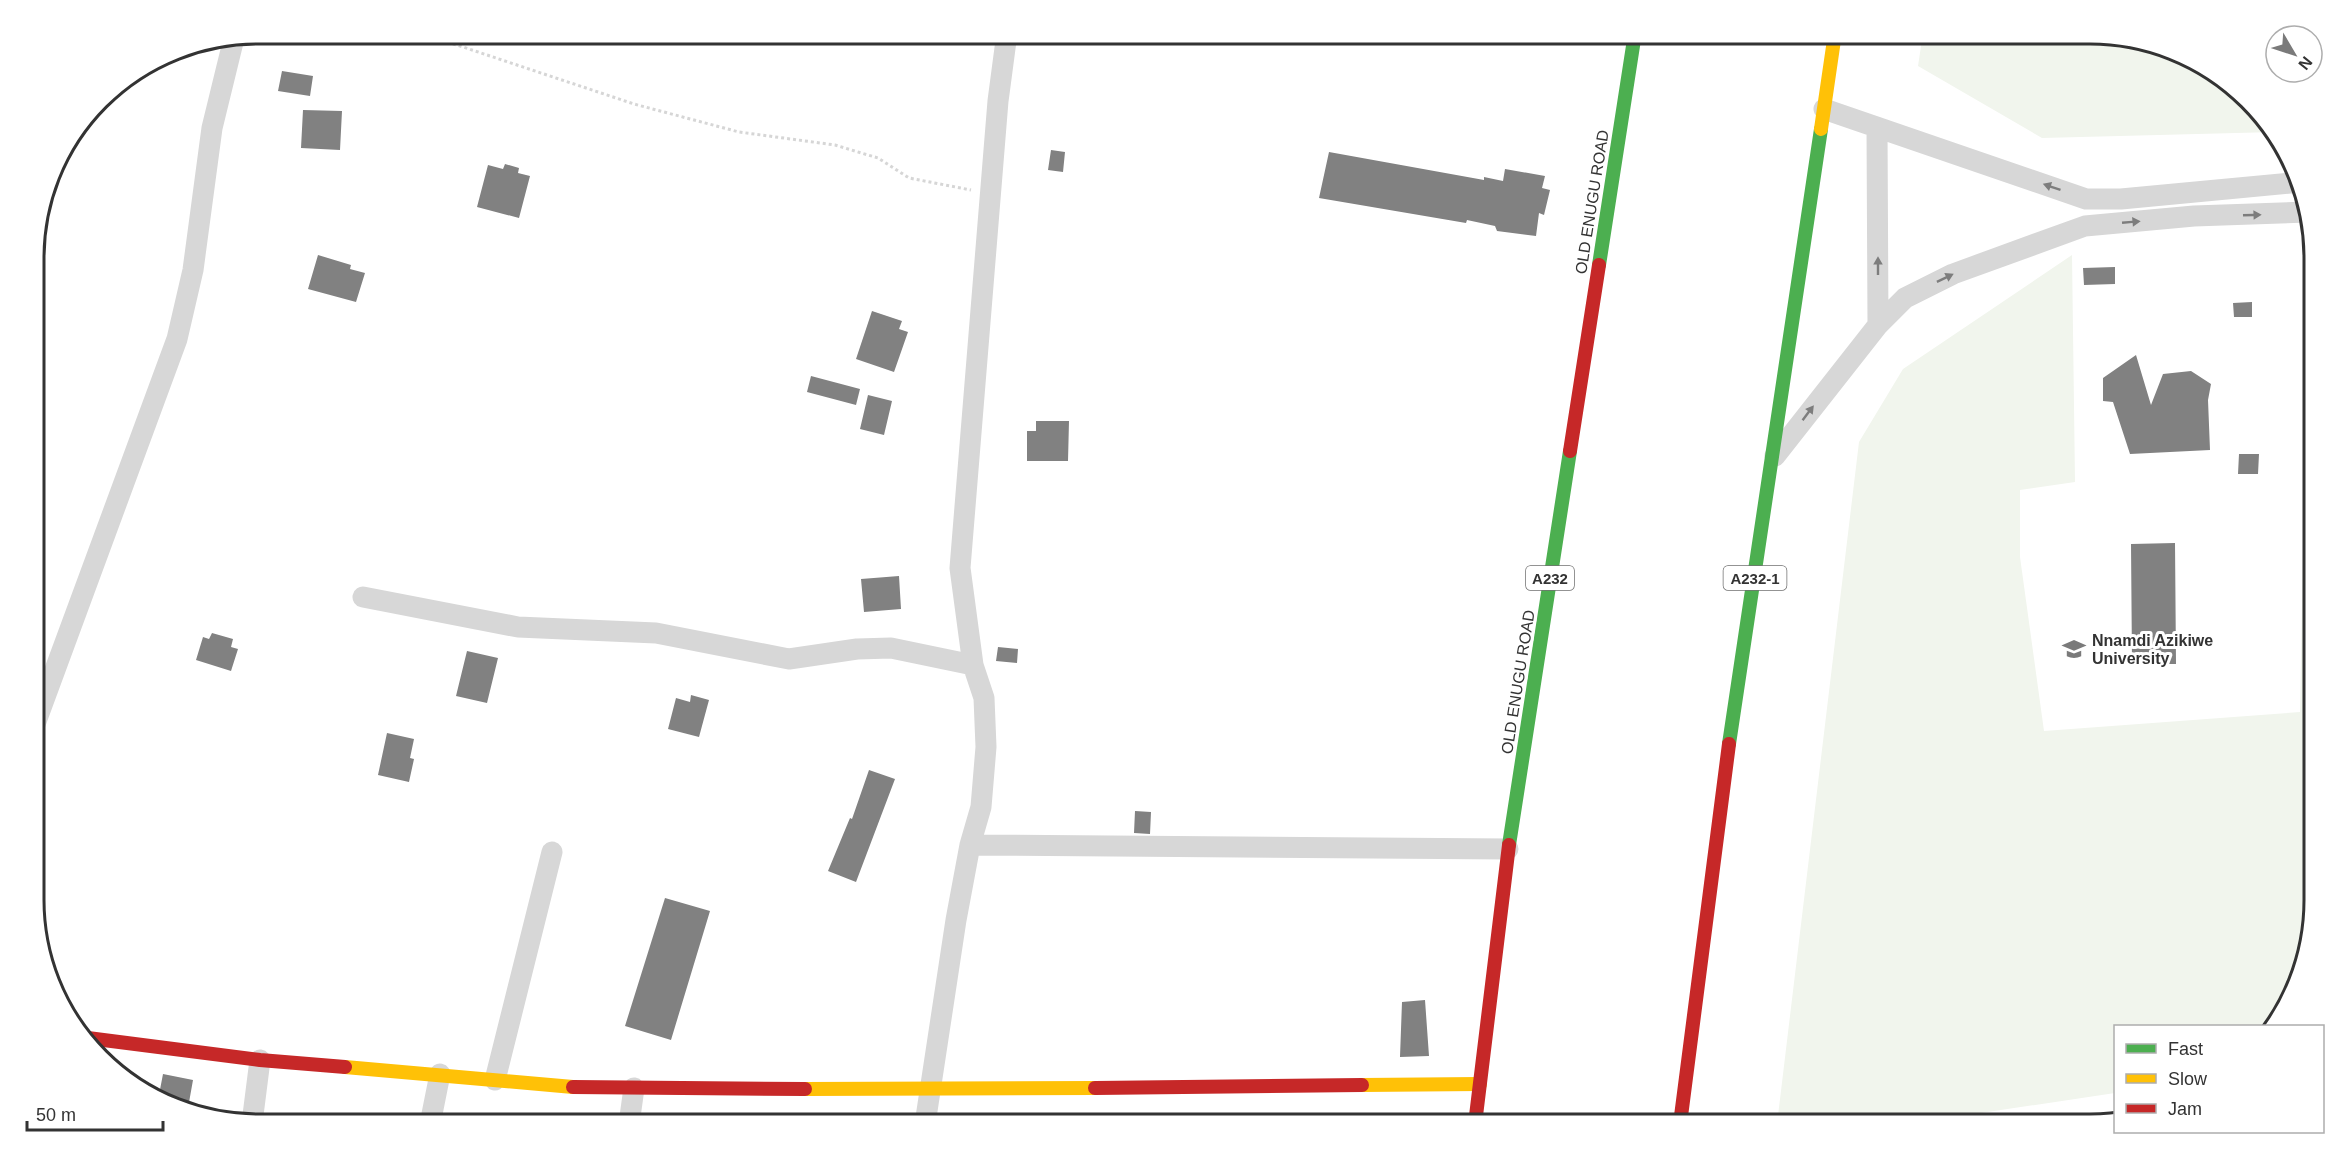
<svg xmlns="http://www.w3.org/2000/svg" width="2348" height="1157" viewBox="0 0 2348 1157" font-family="Arial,sans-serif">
  <rect width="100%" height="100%" fill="#fff"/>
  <!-- green -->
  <path fill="#f1f5ed" d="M1923,33h167l99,23 80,65 6,11 -233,6 -124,-72z
    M2072,255l3,227 -55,8v67l24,174 256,-19 8,-434h5l2,622 -23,98 -19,28h-157l-1,67 -154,23 1,8h-185l82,-682 44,-73z"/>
  <!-- building -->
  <path fill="#818181" d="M282,71l31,5 -3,20 -32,-5z
    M303,110l39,1 -2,39 -39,-2z
    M1051,150l14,2 -2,20 -15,-2z
    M1329,152l155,28v-3l19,4 2,-12 40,7 -3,12 8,2 -6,25 -5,-2 -3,23 -39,-5 -2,-5 -28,-6 -1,3 -147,-25z
    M505,164l14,4 -1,5 12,3 -11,42 -42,-11 11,-42 15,4z
    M318,255l33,10 -1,4 15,4 -9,29 -48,-13z
    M2115,267v17l-31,1 -1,-17z
    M2252,302v15h-18l-1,-14z
    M872,311l30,10 -3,8 9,3 -14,40 -38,-13z
    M2136,355l15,50 12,-31 28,-3 20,13 -3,16 2,50 -80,4 -17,-52 -10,-1v-23z
    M811,376l49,13 -4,16 -49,-13z
    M868,395l24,6 -8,34 -24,-6z
    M1036,421h33l-1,40h-41v-30h9z
    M2239,454h20l-1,20h-20z
    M2175,543l1,121h-44l-1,-120z
    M899,576l2,33 -37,3 -3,-33z
    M212,633l21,6 -2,8 7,2 -7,22 -35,-11 7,-23 6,2z
    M998,647l20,2 -1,14 -21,-2z
    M467,651l31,7 -11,45 -31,-7z
    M691,695l18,5 -10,37 -31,-8 8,-31 14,4z
    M387,733l27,6 -4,19 4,1 -5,23 -31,-7z
    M869,770l26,9 -39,103 -28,-11 22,-53 2,1z
    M1135,811l16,1 -1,22 -16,-1z
    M665,898l45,13 -39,129 -46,-14z
    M1425,1000l4,56 -29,1 2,-55z
    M163,1074l30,6 -5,28 -30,-8z"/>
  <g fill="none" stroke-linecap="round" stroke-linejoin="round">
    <!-- path -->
    <path stroke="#d6d6d6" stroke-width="3" stroke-dasharray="3 3" stroke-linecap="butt" d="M400,33l57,12 177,59 105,28 96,13 43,13 31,20 62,12"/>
    <!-- street -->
    <path stroke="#d7d7d7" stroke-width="21" d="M1824,109l262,90h35l180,-17
      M1877,127l1,198
      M1775,456l103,-131 27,-27 48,-24 132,-48 109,-10 115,-4
      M363,597l155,30 138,6 133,26 68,-10 34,-1 82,17
      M35,724l142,-385 16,-69 19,-142 22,-90
      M970,845l538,4
      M495,1080l57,-228
      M252,1123l8,-63
      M430,1124l10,-50
      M629,1124l5,-36
      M925,1124l31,-204 14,-75 11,-38 5,-60 -2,-49 -11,-33 -13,-97 38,-467 9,-68"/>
    <!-- fast -->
    <path stroke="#4caf50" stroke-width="14" d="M1599,265l36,-232
      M1729,744l92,-615
      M1509,845l61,-394"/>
    <!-- slow -->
    <path stroke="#ffc107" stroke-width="14" d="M1821,129l14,-96
      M345,1067l228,20
      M1362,1085l118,-1
      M805,1089l290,-1"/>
    <!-- jam -->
    <path stroke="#c62828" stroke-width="14" d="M1570,451l29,-186
      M80,1037l180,23 85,7
      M573,1087l232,2
      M1095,1088l267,-3
      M1475,1124l34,-279
      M1680,1124l49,-380"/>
  </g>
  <!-- one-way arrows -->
  <defs><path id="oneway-solid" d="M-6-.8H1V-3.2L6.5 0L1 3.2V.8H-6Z" transform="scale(1.5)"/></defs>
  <g fill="#7d7d7d">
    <use href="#oneway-solid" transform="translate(2052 187) rotate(-161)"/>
    <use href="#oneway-solid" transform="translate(2252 215) rotate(-2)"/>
    <use href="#oneway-solid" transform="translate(2131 222) rotate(-5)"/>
    <use href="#oneway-solid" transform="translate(1878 266) rotate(-90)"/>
    <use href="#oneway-solid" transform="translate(1945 278) rotate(-26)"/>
    <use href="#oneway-solid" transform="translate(1808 413) rotate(-53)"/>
  </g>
  <!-- icons -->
  <defs>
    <g id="university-bare" transform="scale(1.8)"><path d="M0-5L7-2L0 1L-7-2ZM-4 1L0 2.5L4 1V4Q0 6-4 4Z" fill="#7a7a7a" stroke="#fff" stroke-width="2.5" paint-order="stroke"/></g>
  </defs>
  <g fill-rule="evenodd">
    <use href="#university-bare" x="2074" y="649"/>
  </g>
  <g text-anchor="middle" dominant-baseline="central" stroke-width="6" stroke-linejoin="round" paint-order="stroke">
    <!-- shield labels -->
    <g fill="#fff" stroke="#707070" stroke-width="1.5">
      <rect x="1526" y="566" width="48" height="24" rx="4.5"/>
      <rect x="1723.5" y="566" width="63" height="24" rx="4.5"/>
    </g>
    <g font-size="15" font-weight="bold" fill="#333">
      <text x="1550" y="578">A232</text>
      <text x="1755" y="578">A232-1</text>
    </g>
    <!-- street labels -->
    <g font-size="16" fill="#333" stroke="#fff">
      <text transform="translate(1592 202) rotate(-81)">OLD ENUGU ROAD</text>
      <text transform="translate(1518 682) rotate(-81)">OLD ENUGU ROAD</text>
    </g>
    <!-- poi labels -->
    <g font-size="16" font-weight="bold" fill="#333" stroke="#fff" text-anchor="start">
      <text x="2092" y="640">Nnamdi Azikiwe<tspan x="2092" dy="18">University</tspan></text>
    </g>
  </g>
  <!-- crop -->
  <path d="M0 0H2348V1157H0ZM258 44H2090A214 214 0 0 1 2304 258V900A214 214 0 0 1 2090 1114H258A214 214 0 0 1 44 900V258A214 214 0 0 1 258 44Z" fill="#fff" fill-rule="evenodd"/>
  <path fill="none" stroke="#333" stroke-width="3" d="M258 44H2090A214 214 0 0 1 2304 258V900A214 214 0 0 1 2090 1114H258A214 214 0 0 1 44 900V258A214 214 0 0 1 258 44Z"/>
  <!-- legend -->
  <rect x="2114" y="1025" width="210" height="108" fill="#ffffff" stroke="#adadad" stroke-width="1.5"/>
  <rect x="2126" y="1044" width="30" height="9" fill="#4caf50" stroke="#adadad" stroke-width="1.5"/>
  <text x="2168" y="1055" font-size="18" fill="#333333">Fast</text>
  <rect x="2126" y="1074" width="30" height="9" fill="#ffc107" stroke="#adadad" stroke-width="1.5"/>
  <text x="2168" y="1085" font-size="18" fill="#333333">Slow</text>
  <rect x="2126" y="1104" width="30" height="9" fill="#c62828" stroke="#adadad" stroke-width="1.5"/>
  <text x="2168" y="1115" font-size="18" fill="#333333">Jam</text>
  <!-- north arrow -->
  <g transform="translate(2294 54) rotate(129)"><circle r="28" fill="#ffffff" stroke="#adadad" stroke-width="1.5"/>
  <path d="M0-4.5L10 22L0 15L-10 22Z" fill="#7a7a7a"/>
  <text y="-9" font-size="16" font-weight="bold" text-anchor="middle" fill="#333333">N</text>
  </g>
  <!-- scale -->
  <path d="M27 1121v9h136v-9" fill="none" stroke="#333333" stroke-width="3"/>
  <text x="36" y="1121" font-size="18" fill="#333333" stroke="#ffffff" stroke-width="4.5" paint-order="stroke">50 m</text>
</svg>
